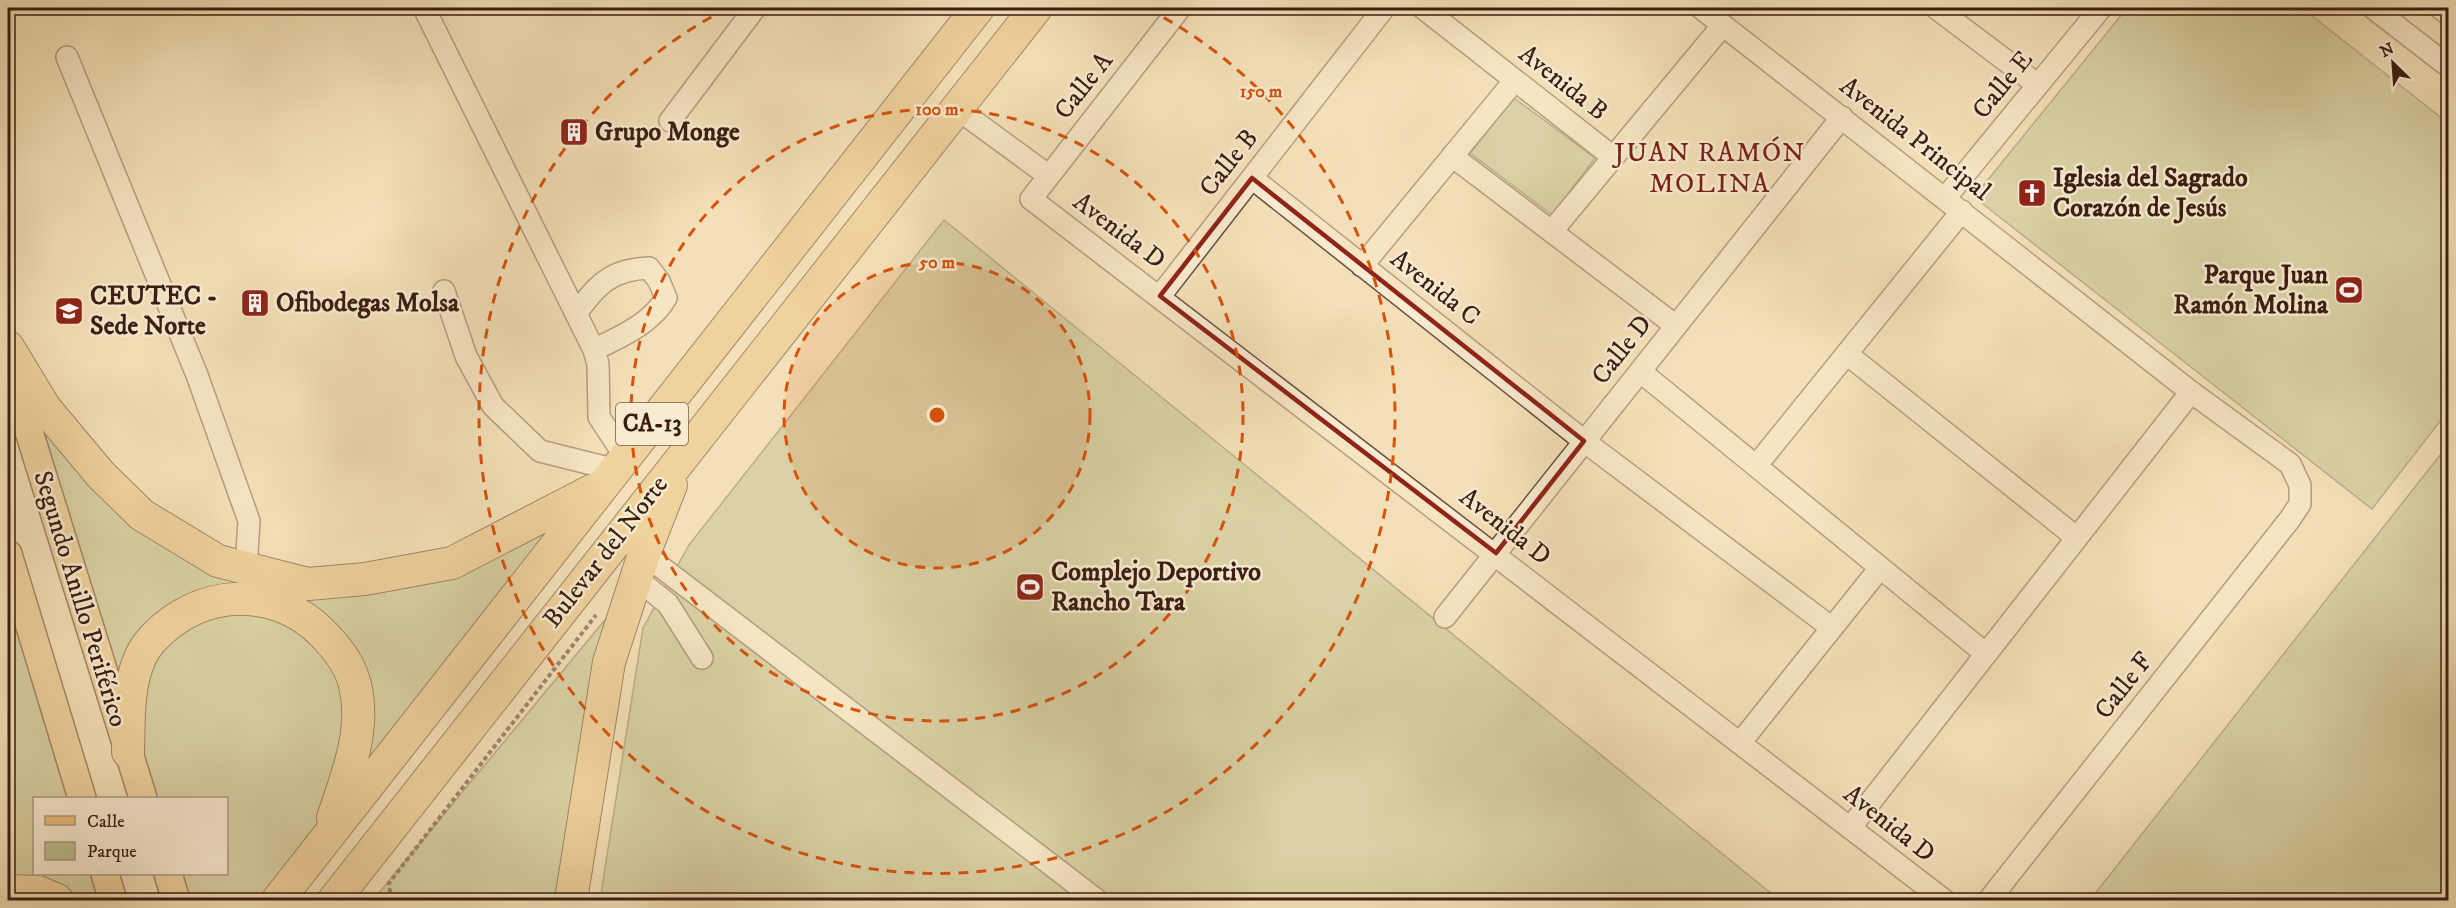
<svg xmlns="http://www.w3.org/2000/svg" width="2456" height="908" viewBox="0 0 2456 908" font-family="'IM FELL DW Pica',serif">
  <rect width="100%" height="100%" fill="#f4e0b8"/>
  <filter id="stains"><feTurbulence type="fractalNoise" baseFrequency=".00333" numOctaves="4"/><feColorMatrix values="0 0 0 0 .2 0 0 0 0 .09 0 0 0 0 .02 0 0 0 .5 -.17"/></filter>
  <radialGradient id="worn" r=".72"><stop offset=".6" stop-color="#630" stop-opacity="0"/><stop offset="1" stop-color="#630" stop-opacity=".3"/></radialGradient>
  <!-- green -->
  <path fill="#bac290" stroke="#7a7050" stroke-width="1.5" d="M2127,8h175l146,115v288l-76,98 -398,-312z
    M1514,98l81,60 -43,57 -82,-62z
    M944,220l835,680h-1179l43,-272 46,-83z
    M45,423l81,90 193,80 244,-78 -210,267 -19,-151 -137,-33 -76,91 -76,-252z
    M2448,445v455h-358z
    M8,600l59,198h-33v76h56l8,26h-22l-68,-19z
    M237,607l63,19 45,58 2,48 -25,89 -64,79h-73l-9,-26h50v-76h-74l-17,-51 5,-62 26,-48z
    M614,609l-52,291h-189z"/>
  <g fill="none" stroke-linecap="round" stroke-linejoin="round">
    <!-- minor casing -->
    <g stroke="#684e3b" stroke-width="24">
      <path id="minor" d="M424,8l170,342 4,14 1,53 27,41
        M1180,8l-149,191 913,701
        M1423,8l190,149
        M1701,8l490,384 99,72 10,21v19l-10,15 -301,381
        M1936,8l102,77
        M2373,8l75,58
        M2440,8l8,6
        M67,57l130,318 52,146 -3,47
        M956,108l93,68
        M670,121l85,-113
        M1452,156l224,170
        M1252,178l332,263 248,187
        M1946,197l155,-189
        M1552,231l171,-206
        M1362,266l153,-186
        M444,291l22,65 27,50 47,45 76,19
        M1160,296l224,-288
        M576,314c20,-29 36,-45 73,-46l10,13 7,17c-15,26 -45,38 -72,52
        M1847,354l230,184
        M1641,372l345,282
        M1756,466l206,-255
        M644,554l453,346
        M636,578l32,26 34,54
        M1445,617l397,-500
        M1740,743l140,-175
        M1850,828l341,-436"/>
    </g>
    <!-- major casing -->
    <g stroke="#3a1d11" stroke-width="30">
      <path id="major" d="M8,364l135,434
        M8,554l74,244
        M105,874l8,26
        M168,874l8,26"/>
    </g>
    <!-- highway casing -->
    <g stroke="#3a1d11" stroke-width="34">
      <path id="highway" d="M8,347l37,61 56,67 41,40 76,46 90,23 57,-5 87,-16 141,-73
        M128,752c1,-32 -1,-64 12,-94 6,-14 20,-28 33,-37 50,-35 114,-28 155,18 12,13 23,28 27,46 11,45 -8,91 -22,133
        M8,891l30,1 19,8
        M278,900l700,-892
        M334,900l702,-892
        M571,900l38,-238 35,-108 27,-69"/>
    </g>
    <!-- path -->
    <path stroke="#3a1d11" stroke-width="4" stroke-dasharray="4.5 3" stroke-linecap="butt" d="M391,900l-2,-17 207,-268"/>
    <!-- minor -->
    <use href="#minor" stroke="#f8ebd1" stroke-width="21"/>
    <!-- major -->
    <use href="#major" stroke="#eac07c" stroke-width="27"/>
    <!-- highway -->
    <use href="#highway" stroke="#eac07c" stroke-width="32"/>
  </g>
  <!-- marked area -->
  <path d="M0 0H2456V908H0ZM1252,178l332,263 -88,112 -336,-257z" fill="#f4e0b8" fill-opacity=".55" fill-rule="evenodd"/>
  <path fill="none" stroke="#8f2418" stroke-width="4.5" stroke-linejoin="round" d="M1252,178l332,263 -88,112 -336,-257z"/>
  <!-- distance rings -->
  <circle cx="937" cy="415" r="153" fill="#d7530c" fill-opacity=".12"/>
  <g fill="none" stroke="#d7530c" stroke-width="3" stroke-dasharray="10 8">
    <circle cx="937" cy="415" r="153"/>
    <circle cx="937" cy="415" r="306"/>
    <path d="M1148 9A458 458 0 1 1 726 9"/>
  </g>
  <!-- icons -->
  <defs>
    <g id="building-square" transform="scale(1.5)"><rect x="-9" y="-9" width="18" height="18" rx="4" fill="#8f2418" stroke="#f8ebd1"/><path d="M-4-6H4V6H1V3H-1V6H-4ZM-2.5-4.3h1.7v1.8h-1.7ZM.8-4.3h1.7v1.8H.8ZM-2.5-1h1.7V.8h-1.7ZM.8-1h1.7V.8H.8Z" fill="#fff"/></g>
    <g id="church-square" transform="scale(1.5)"><rect x="-9" y="-9" width="18" height="18" rx="4" fill="#8f2418" stroke="#f8ebd1"/><path d="M-1.2-6h2.4v3.5h3.3v2.4h-3.3V6h-2.4V-.1h-3.3v-2.4h3.3Z" fill="#fff"/></g>
    <g id="stadium-square" transform="scale(1.5)"><rect x="-9" y="-9" width="18" height="18" rx="4" fill="#8f2418" stroke="#f8ebd1"/><path d="M0-5a6.5 5 0 1 0 0 10a6.5 5 0 1 0 0-10ZM-3.5-1.8h7v3.6h-7Z" fill="#fff"/></g>
    <g id="university-square" transform="scale(1.5)"><rect x="-9" y="-9" width="18" height="18" rx="4" fill="#8f2418" stroke="#f8ebd1"/><path d="M0-5L7-2L0 1L-7-2ZM-4 1L0 2.5L4 1V4Q0 6-4 4Z" fill="#fff"/></g>
  </defs>
  <g fill-rule="evenodd">
    <use href="#building-square" x="574" y="132"/>
    <use href="#church-square" x="2032" y="193"/>
    <use href="#stadium-square" x="2349" y="290"/>
    <use href="#building-square" x="255" y="303"/>
    <use href="#university-square" x="69" y="311"/>
    <use href="#stadium-square" x="1030" y="587"/>
  </g>
  <g text-anchor="middle" dominant-baseline="central" stroke-width="5" stroke-linejoin="round" paint-order="stroke">
    <!-- shield labels -->
    <rect fill="#f8ebd1" stroke="#735b4b" stroke-width="1.5" x="616" y="403" width="72" height="42" rx="4.5"/>
    <g font-size="24" font-weight="bold" fill="#3a1d11">
      <text x="652" y="424">CA-13</text>
    </g>
    <!-- street labels -->
    <g font-size="26" fill="#3a1d11" stroke="#f8ebd1">
      <text transform="translate(1563 83) rotate(38)">Avenida B</text>
      <text transform="translate(2003 85) rotate(-51)">Calle E</text>
      <text transform="translate(1084 86) rotate(-52)">Calle A</text>
      <text transform="translate(1915 139) rotate(38)">Avenida Principal</text>
      <text transform="translate(1229 163) rotate(-52)">Calle B</text>
      <text transform="translate(1119 231) rotate(37)">Avenida D</text>
      <text transform="translate(1435 288) rotate(38)">Avenida C</text>
      <text transform="translate(1622 350) rotate(-52)">Calle D</text>
      <text transform="translate(1505 527) rotate(38)">Avenida D</text>
      <text transform="translate(606 552) rotate(-52)">Bulevar del Norte</text>
      <text transform="translate(80 599) rotate(73)">Segundo Anillo Periférico</text>
      <text transform="translate(2124 686) rotate(-52)">Calle F</text>
      <text transform="translate(1889 824) rotate(38)">Avenida D</text>
    </g>
    <!-- poi labels -->
    <g font-size="26" font-weight="bold" fill="#3a1d11" stroke="#f8ebd1" text-anchor="start">
      <text x="595" y="132">Grupo Monge</text>
      <text x="2053" y="178">Iglesia del Sagrado<tspan x="2053" dy="30">Corazón de Jesús</tspan></text>
      <text x="2328" y="275" text-anchor="end">Parque Juan<tspan x="2328" dy="30">Ramón Molina</tspan></text>
      <text x="90" y="296">CEUTEC -<tspan x="90" dy="30">Sede Norte</tspan></text>
      <text x="276" y="303">Ofibodegas Molsa</text>
      <text x="1051" y="572">Complejo Deportivo<tspan x="1051" dy="30">Rancho Tara</tspan></text>
    </g>
    <!-- neighbourhood labels -->
    <g font-size="27" letter-spacing="1.5" fill="#7a1f14" stroke="#f8ebd1">
      <text x="1710" y="153">JUAN RAMÓN<tspan x="1710" dy="31">MOLINA</tspan></text>
    </g>
  </g>
  <circle cx="937" cy="415" r="9" fill="#d7530c" stroke="#f8ebd1" stroke-width="3"/>
  <g font-size="18" text-anchor="middle" font-weight="bold" fill="#d7530c" stroke="#f8ebd1" stroke-width="5" stroke-linejoin="round" paint-order="stroke">
    <text x="1261" y="97">150 m</text>
    <text x="937" y="115">100 m</text>
    <text x="937" y="268">50 m</text>
  </g>
  <!-- margin -->
  <rect width="2456" height="908" fill="none" stroke="#f4e0b8" stroke-width="30"/>
  <rect x="9" y="9" width="2438" height="890" fill="none" stroke="#3a1d11" stroke-width="3"/>
  <rect x="15" y="15" width="2426" height="878" fill="none" stroke="#3a1d11" stroke-width="1.5"/>
  <!-- legend -->
  <rect x="33" y="797" width="195" height="78" fill="#f8ebd1" stroke="#ac9984" stroke-width="1.5"/>
  <rect x="45" y="816" width="30" height="9" fill="#eac07c" stroke="#ac9984" stroke-width="1.5"/>
  <text x="87" y="827" font-size="18" fill="#3a1d11">Calle</text>
  <rect x="45" y="842" width="30" height="18" fill="#bac290" stroke="#ac9984" stroke-width="1.5"/>
  <text x="87" y="857" font-size="18" fill="#3a1d11">Parque</text>
  <!-- north arrow -->
  <g transform="translate(2393 63) rotate(335)" stroke="#f8ebd1" stroke-width="4.5" paint-order="stroke">
  <path d="M0-4.5L10 22L0 15L-10 22Z" fill="#3a1d11"/>
  <text y="-9" font-size="16" font-weight="bold" text-anchor="middle" fill="#3a1d11">N</text>
  </g>
  <rect width="100%" height="100%" filter="url(#stains)"/>
  <rect width="100%" height="100%" fill="url(#worn)"/>
</svg>
